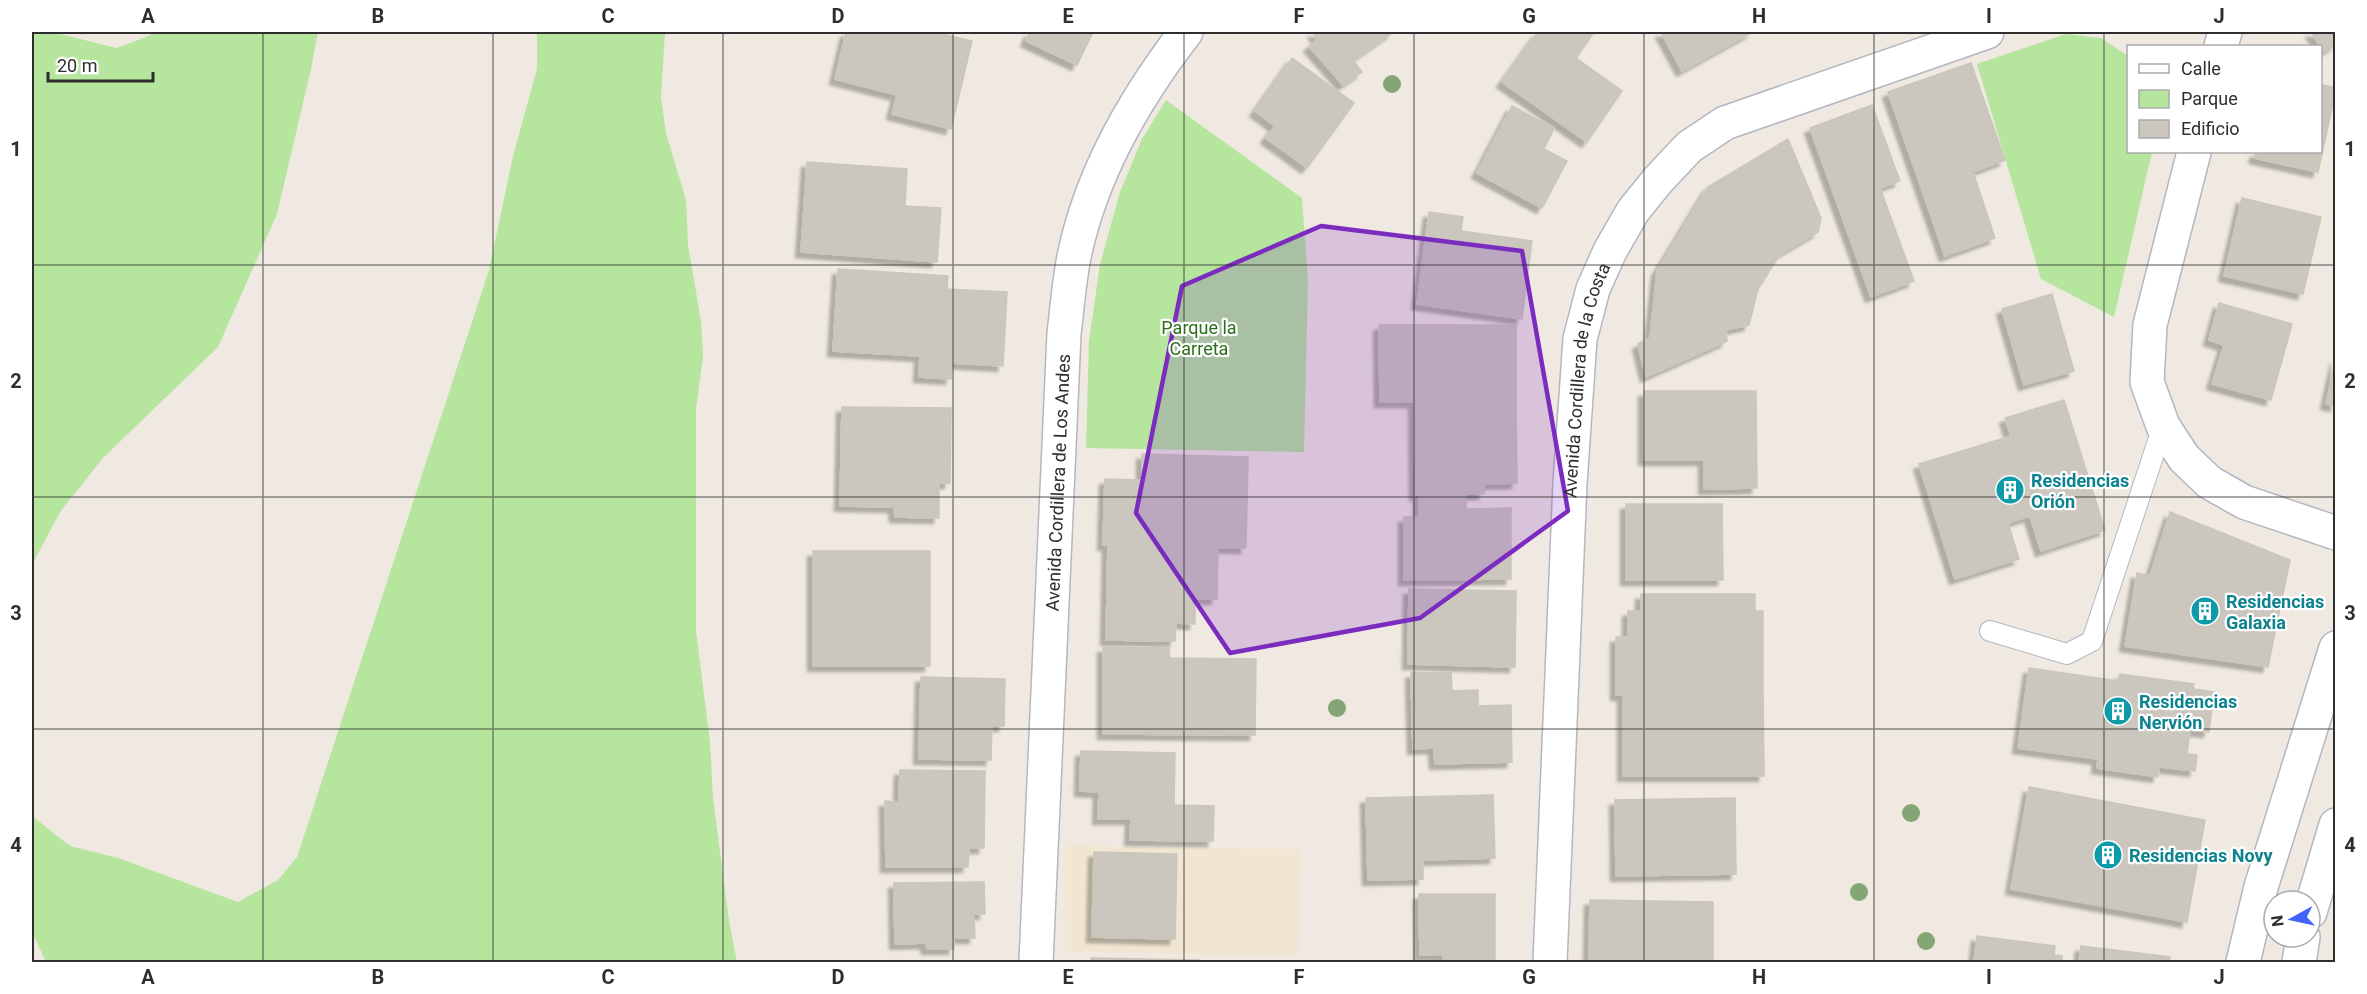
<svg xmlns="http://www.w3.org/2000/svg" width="2367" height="994" viewBox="0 0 2367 994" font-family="Roboto,sans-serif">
  <defs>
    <filter id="shadow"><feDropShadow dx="-5.5" dy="5.5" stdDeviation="1.5" flood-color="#0004"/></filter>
  </defs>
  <rect width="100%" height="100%" fill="#efe9e1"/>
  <!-- education -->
  <path fill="#f0e6d1" d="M1065,846l234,3 -1,106 -233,-3z"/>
  <!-- green -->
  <path fill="#b6e59e" d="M32,32h20l65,16 29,-11 9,-5h163l-7,37 -34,145 -59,133 -115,111 -43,54 -28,53z
    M537,32h128l-4,65 5,36 20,67 2,45 13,76 2,35 -7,53v222l14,111 3,56 16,123 8,41h-691l-14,-30v-116l38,30 48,12 120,44 40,-22 19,-23 192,-587 24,-114 24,-87z
    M2066,34l35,4 27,18v96h24l-38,165 -73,-38 -64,-215z
    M1166,100l136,98 6,82 -4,172 -218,-4 3,-107 11,-77 20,-72 22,-53z"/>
  <!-- building -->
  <path fill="#cbc7bf" stroke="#cbc5ba" stroke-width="1.5" filter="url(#shadow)" d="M846,32h88l38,9 -21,88 -59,-15 5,-19 -62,-16z
    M1030,32h63l-16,33 -51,-24z
    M1313,32h80l-40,28 9,12 -19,13 -34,-39 9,-7z
    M1538,32h56l-18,26 46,33 -35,51 -85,-60z
    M1661,32h91l-70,39z
    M2311,32h25v12l-12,8z
    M1292,58l62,45 -47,65 -41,-30 9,-12 -20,-15z
    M1971,63l34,97 -32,12 22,66 -50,18 -57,-164z
    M2320,84l16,4v2l-18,82 -64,-14 2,-6h64z
    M1872,105l28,76 -20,7 34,93 -43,16 -61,-169z
    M1512,106l42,22 -10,21 23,12 -25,47 -65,-35z
    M1788,139l33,79 -3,14 -38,22 -22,35 -9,36 -23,5 1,11 -81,36 -8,-33 12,-6 7,-67 51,-84z
    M807,162l100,7 -2,37 36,2 -4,54 -136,-10z
    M2242,198l79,19 -18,77 -79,-18z
    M1429,212l34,5 -2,14 71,10 -10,78 -105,-15z
    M838,269l110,7 -1,13 60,3 -4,74 -51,-3 -1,16 -32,-2 1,-21 -87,-5z
    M2052,294l22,77 -50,14 -22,-76z
    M2219,303l73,21 -21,76 -59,-16 12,-39 -15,-5z
    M1379,325h137v76l-136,1z
    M2336,358v48l-10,-2z
    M1644,391h112l1,97 -53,1v-29h-60z
    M2064,400l41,130 -64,21 -11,-35 -22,7 11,36 -64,20 -36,-115 92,-28 -6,-18z
    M1516,401l1,82 -33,1v10l-69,1 -1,-93z
    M842,407l109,1 -1,75h-11v35l-44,-1 -1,-10 -54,-1z
    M1142,454l106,3 -2,91 -143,-3 2,-66 37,1z
    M1466,494v15l45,-1v71l-107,1v-63h15v-22z
    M1626,504h96l1,76h-97z
    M2170,512l120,48 -22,107 -143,-21 12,-73 13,3z
    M1108,545l110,2 -1,52h-22v25l-19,-1 -1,18 -69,-1z
    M813,551h117v115h-117z
    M1409,589l107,2 -1,76 -107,-3z
    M1641,594h114v17h8v84h-147v-58h12v-26h13z
    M1103,647l66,1 1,10 86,1 -1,76 -152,-1z
    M2029,668l89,13 2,-7 74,10 -1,5 21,3 -5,40 -19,-2 -3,24 10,1 -2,16 -36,-4 -1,10 -61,-9 1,-9 -80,-11z
    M1451,672l1,19 26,-1v16l33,-1 1,57 -77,2 -1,-16 -21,1 -2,-76z
    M921,677l84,2 -1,47h-12l-1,34 -72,-1z
    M1623,695h140l1,81h-141z
    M1081,751l94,2 -1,52 40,1 -1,35 -83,-1 1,-21h-33l1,-27 -19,-1z
    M900,770l85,1 -1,77h-15l-1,19h-82l-1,-66 14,1z
    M2029,787l176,33 -18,102 -176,-33z
    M1493,795l2,63 -72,2v19l-55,1 -2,-82z
    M1735,798l1,76 -120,2 -1,-76z
    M1094,852l83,2 -2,85 -83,-2z
    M984,882l1,32h-11l1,24h-21v11h-27l-1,-6 -31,1 -1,-61z
    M1419,894h76v68h-52v-7h-23z
    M1590,900l123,2v60h-124z
    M1977,936l78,10 -1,9 8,1v6h-88z
    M2081,946l89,11 -1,5h-90z
    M1091,958l108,2 -1,2h-107z"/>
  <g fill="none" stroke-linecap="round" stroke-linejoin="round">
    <!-- lane casing -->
    <g stroke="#b4b7c1" stroke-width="22">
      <path id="lane" d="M1990,631l77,23 25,-13 71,-215"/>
    </g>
    <!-- street casing -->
    <g stroke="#b4b7c1" stroke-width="36">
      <g id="street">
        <path d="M2221,46l4,-14"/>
        <path d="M2194,152l-44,173 -3,57 16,44 21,32 25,24 35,20 92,31"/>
        <path id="s1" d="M1036,962l28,-628c3,-25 5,-52 10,-77 17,-84 61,-159 112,-225"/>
        <path id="s2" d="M1550,962l20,-479 10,-144 13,-50 17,-38 23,-40 25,-31 31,-33 36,-24 262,-91"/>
        <path d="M2243,962l18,-75 75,-239"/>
      </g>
    </g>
    <!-- secondary casing -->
    <g stroke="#b4b7c1" stroke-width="36">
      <path id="secondary" d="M2310,912l26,-87
        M2299,962l4,-25"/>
    </g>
    <!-- lane -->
    <use href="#lane" stroke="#fff" stroke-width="20"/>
    <!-- street -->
    <use href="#street" stroke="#fff" stroke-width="33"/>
    <!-- secondary -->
    <use href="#secondary" stroke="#fff" stroke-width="33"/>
  </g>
  <!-- trees -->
  <g fill="#84a574">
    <circle cx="1392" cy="84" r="9"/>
    <circle cx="1337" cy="708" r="9"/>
    <circle cx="1911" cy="813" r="9"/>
    <circle cx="1859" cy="892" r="9"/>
    <circle cx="1926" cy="941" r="9"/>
  </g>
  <!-- marked area -->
  <path fill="#7b2cbf" fill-opacity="0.2" stroke="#7b2cbf" stroke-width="4.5" stroke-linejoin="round" d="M1321,226l201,25 46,260 -148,107 -190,35 -94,-140 46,-227z"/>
  <!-- grid -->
  <path fill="none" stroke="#2e2e2e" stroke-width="1.5" stroke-opacity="0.55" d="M263,32v930M493,32v930M723,32v930M953,32v930M1184,32v930M1414,32v930M1644,32v930M1874,32v930M2104,32v930M32,265h2304M32,497h2304M32,729h2304"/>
  <!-- icons -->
  <defs>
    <g id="building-disc" transform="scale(1.5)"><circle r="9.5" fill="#0f9aa8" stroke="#fff"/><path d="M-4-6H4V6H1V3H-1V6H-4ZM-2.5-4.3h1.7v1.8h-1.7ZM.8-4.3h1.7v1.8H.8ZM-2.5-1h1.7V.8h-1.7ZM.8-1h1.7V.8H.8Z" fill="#fff"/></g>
  </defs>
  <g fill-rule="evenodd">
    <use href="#building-disc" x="2010" y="490"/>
    <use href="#building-disc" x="2205" y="611"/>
    <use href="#building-disc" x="2118" y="711"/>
    <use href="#building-disc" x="2108" y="855"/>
  </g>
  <g text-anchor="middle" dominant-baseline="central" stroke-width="4.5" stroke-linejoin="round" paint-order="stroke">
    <!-- park labels -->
    <g font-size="18" fill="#2c6e1b" stroke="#fff">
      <text x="1199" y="327">Parque la<tspan x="1199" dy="21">Carreta</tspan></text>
    </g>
    <!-- street labels -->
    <g font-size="18" fill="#2e2e2e" stroke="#fff">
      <text stroke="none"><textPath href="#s2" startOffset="584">Avenida Cordillera de la Costa</textPath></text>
      <text stroke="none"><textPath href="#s1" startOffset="480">Avenida Cordillera de Los Andes</textPath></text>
    </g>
    <!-- culture labels -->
    <g font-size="18" font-weight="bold" fill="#0d838f" stroke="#fff" text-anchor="start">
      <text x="2031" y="480">Residencias<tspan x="2031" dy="21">Orión</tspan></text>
      <text x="2226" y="601">Residencias<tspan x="2226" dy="21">Galaxia</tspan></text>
      <text x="2139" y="701">Residencias<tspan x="2139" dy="21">Nervión</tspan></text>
      <text x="2129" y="855">Residencias Novy</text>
    </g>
  </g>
  <!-- border -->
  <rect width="2367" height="994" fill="none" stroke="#ffffff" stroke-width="66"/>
  <!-- legend -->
  <rect x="2127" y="45" width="195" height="108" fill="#ffffff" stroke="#ababab" stroke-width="1.5"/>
  <rect x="2139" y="64" width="30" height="9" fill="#ffffff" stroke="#ababab" stroke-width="1.5"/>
  <text x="2181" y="75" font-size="18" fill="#2e2e2e">Calle</text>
  <rect x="2139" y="90" width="30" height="18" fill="#b6e59e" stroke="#ababab" stroke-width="1.5"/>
  <text x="2181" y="105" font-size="18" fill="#2e2e2e">Parque</text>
  <rect x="2139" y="120" width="30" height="18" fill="#cbc7bf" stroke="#ababab" stroke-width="1.5"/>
  <text x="2181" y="135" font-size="18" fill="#2e2e2e">Edificio</text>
  <!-- north arrow -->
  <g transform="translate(2292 919) rotate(262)"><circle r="28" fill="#ffffff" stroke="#ababab" stroke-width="1.5"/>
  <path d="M0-4.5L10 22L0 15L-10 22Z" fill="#4264fb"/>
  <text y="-9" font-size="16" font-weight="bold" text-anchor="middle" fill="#2e2e2e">N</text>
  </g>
  <!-- scale -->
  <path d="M48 72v9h105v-9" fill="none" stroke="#2e2e2e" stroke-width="3"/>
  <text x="57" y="72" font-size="18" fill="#2e2e2e" stroke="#ffffff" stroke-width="4.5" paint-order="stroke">20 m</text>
  <rect x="33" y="33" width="2301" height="928" fill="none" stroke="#2e2e2e" stroke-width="2"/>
  <g font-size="20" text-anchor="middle" font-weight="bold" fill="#2e2e2e">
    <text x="148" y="23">A</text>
    <text x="378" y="23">B</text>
    <text x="608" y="23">C</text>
    <text x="838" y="23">D</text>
    <text x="1068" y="23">E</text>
    <text x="1299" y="23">F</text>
    <text x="1529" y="23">G</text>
    <text x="1759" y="23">H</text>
    <text x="1989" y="23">I</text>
    <text x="2219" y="23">J</text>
    <text x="16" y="156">1</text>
    <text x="2350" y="156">1</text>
    <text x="16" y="388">2</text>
    <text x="2350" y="388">2</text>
    <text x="16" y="620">3</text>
    <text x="2350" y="620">3</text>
    <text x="16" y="852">4</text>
    <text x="2350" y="852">4</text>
    <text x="148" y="984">A</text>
    <text x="378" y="984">B</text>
    <text x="608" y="984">C</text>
    <text x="838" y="984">D</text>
    <text x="1068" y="984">E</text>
    <text x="1299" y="984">F</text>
    <text x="1529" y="984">G</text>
    <text x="1759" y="984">H</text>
    <text x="1989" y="984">I</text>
    <text x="2219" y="984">J</text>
  </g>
</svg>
